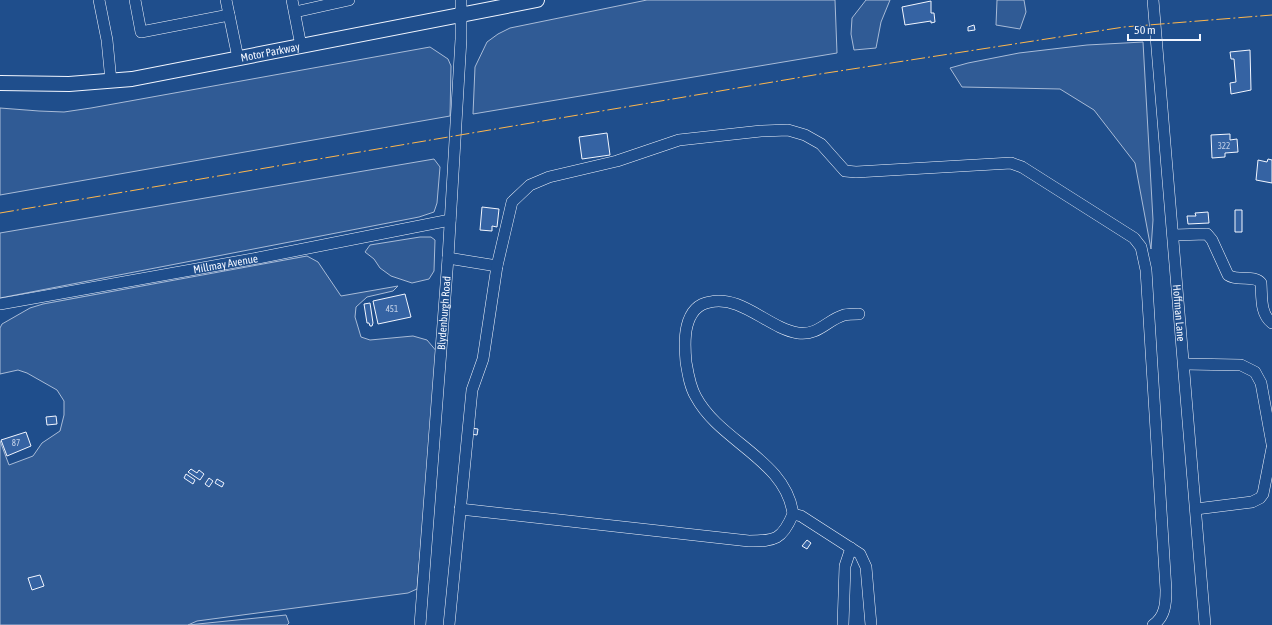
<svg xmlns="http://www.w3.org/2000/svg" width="1272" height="625" viewBox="0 0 1272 625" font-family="'Asap Condensed',sans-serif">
  <rect width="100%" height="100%" fill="#1f4e8c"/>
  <!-- built -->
  <path fill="#305b95" stroke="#a8bbd7" d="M647,0h188l2,53 -364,61 2,-47 12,-25 11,-8 12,-6z
    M866,0h24l-9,22 -5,26 -22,2 -3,-16 1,-16z
    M997,0h27l2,12 -6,17 -24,-4z
    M1143,42l10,178 -2,29 -16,-86 -41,-53 -34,-21 -98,-2 -12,-19 18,-5 51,-10 68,-8z
    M430,47l18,12 3,7 -1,50 -450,79v-87l39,3 25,1 27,-4z
    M434,159l6,8 -3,36 -3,9 -15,5 -419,81v-65z
    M420,237h11l4,3 -1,31 -5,8 -17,4 -21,-7 -11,-8 -6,-9 -9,-7 5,-7z
    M307,256l11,6 23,34 57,-10 -5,5 -26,6 -11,10 -1,10 6,20 9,3 43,-4 14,4 11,13 -21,236 -9,4 -211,28 -9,4 98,-10 3,8 -2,2h-287v-184l9,24 24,-9 9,-13 18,-12 4,-16v-14l-7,-11 -30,-17 -9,-3 -18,4v-46l2,-4 28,-16 13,-4z"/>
  <!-- building -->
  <path fill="#3563a3" stroke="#f2f6ff" d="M931,1v12h3l1,9 -4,1v-2l-26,4 -3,-18z
    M974,25l1,5 -7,1v-4z
    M1250,50l1,40 -20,4 -1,-11 6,-1 -2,-23h-3l-1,-7z
    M607,133l3,22 -28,4 -3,-22z
    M1230,134v6l7,-1 1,13 -13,1v4l-13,1 -1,-23z
    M1268,159l4,1v23l-16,-3 2,-20 9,2z
    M482,207l17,2 -2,18 -5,-1v5l-12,-1z
    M1235,210h7v22h-7z
    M1208,212l1,11 -21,1 -1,-8h9l-1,-3z
    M405,294l6,23 -33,7 -5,-23z
    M370,303l3,20 -1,3h-2l-1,-3h-2l-3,-19z
    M56,416l1,8 -10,1 -1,-8z
    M471,428l7,1 -1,6 -6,-1z
    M26,432l5,14 -24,10 -6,-16z
    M191,469l6,4 2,-3 5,4 -4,6 -12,-8z
    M186,474l9,6 -2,4 -9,-6z
    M209,478l4,3 -4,6 -4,-3z
    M217,479l7,4 -2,4 -7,-4z
    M807,540l4,3 -4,6 -5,-3z
    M40,575l4,11 -12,4 -4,-12z"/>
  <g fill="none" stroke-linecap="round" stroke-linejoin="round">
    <!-- minor casing -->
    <g stroke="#f2f6ff" stroke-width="12">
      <g id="minor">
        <path d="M99,0l8,40 4,41"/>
        <path d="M135,0l6,32 88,-17"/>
        <path d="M226,0l12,58"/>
        <path d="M292,0l9,46"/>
        <path id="s1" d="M1153,0l52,625"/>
        <path d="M295,12l54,-12"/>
        <path d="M1173,235l34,-1 5,6 16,35c10,7 26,-1 33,8 1,14 -1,31 11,40"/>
        <path d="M448,258l49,8"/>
        <path id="s2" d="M0,304l258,-46 192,-38"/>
        <path d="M859,314c-4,0 -10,0 -15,1 -17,5 -26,21 -46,18 -30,-5 -56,-38 -88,-31 -13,2 -20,12 -23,24 -3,12 -2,25 -1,36 2,12 4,25 10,35 24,45 90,63 97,117l8,2 59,38 6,13 5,58"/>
        <path d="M1184,364l57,1 14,7 6,11 11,61"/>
        <path d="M460,509l289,32c26,0 33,-1 44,-27"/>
        <path d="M1196,509l56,-7 8,-4 3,-4 9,-46"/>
        <path id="s3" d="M420,625l28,-367 13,-219v-39"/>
        <path d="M449,625l23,-235 11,-31 14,-93 15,-64 18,-17 19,-8 68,-16 62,-21 82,-9 27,-1 17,5 16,9 24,27 11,1 155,-9 11,4 112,71 7,9 5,23 20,320c0,14 -1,27 -13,35"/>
        <path d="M843,625l2,-59 6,-18"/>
      </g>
    </g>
    <!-- major casing -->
    <g stroke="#f2f6ff" stroke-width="16">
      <g id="major">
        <path id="s4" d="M0,83l69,1 63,-5 405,-79"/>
      </g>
    </g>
    <!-- minor -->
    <use href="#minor" stroke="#1f4e8c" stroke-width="11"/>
    <!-- major -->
    <use href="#major" stroke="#1f4e8c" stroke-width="14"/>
    <!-- power -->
    <path stroke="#ffb74d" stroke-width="1" stroke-dasharray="14 3 2 3" stroke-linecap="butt" d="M0,213l820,-139 304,-47 148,-12"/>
  </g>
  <g text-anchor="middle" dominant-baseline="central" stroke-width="3" stroke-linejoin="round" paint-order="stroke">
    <!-- number labels -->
    <g font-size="9" fill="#c3d1e8">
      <text x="1224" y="146">322</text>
      <text x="392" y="309">451</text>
      <text x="16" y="443">87</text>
    </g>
    <!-- street labels -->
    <g font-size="11" fill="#f2f6ff" stroke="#1f4e8c">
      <text stroke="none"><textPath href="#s4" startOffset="273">Motor Parkway</textPath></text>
      <text stroke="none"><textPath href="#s2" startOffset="229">Millmay Avenue</textPath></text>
      <text stroke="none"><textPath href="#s1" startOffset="314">Hoffman Lane</textPath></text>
      <text stroke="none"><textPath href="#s3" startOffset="313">Blydenburgh Road</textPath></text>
    </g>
  </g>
  <!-- scale -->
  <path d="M1128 34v6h72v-6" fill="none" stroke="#f2f6ff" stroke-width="2"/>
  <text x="1134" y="34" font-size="12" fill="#f2f6ff" stroke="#1f4e8c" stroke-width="3" paint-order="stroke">50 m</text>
</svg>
